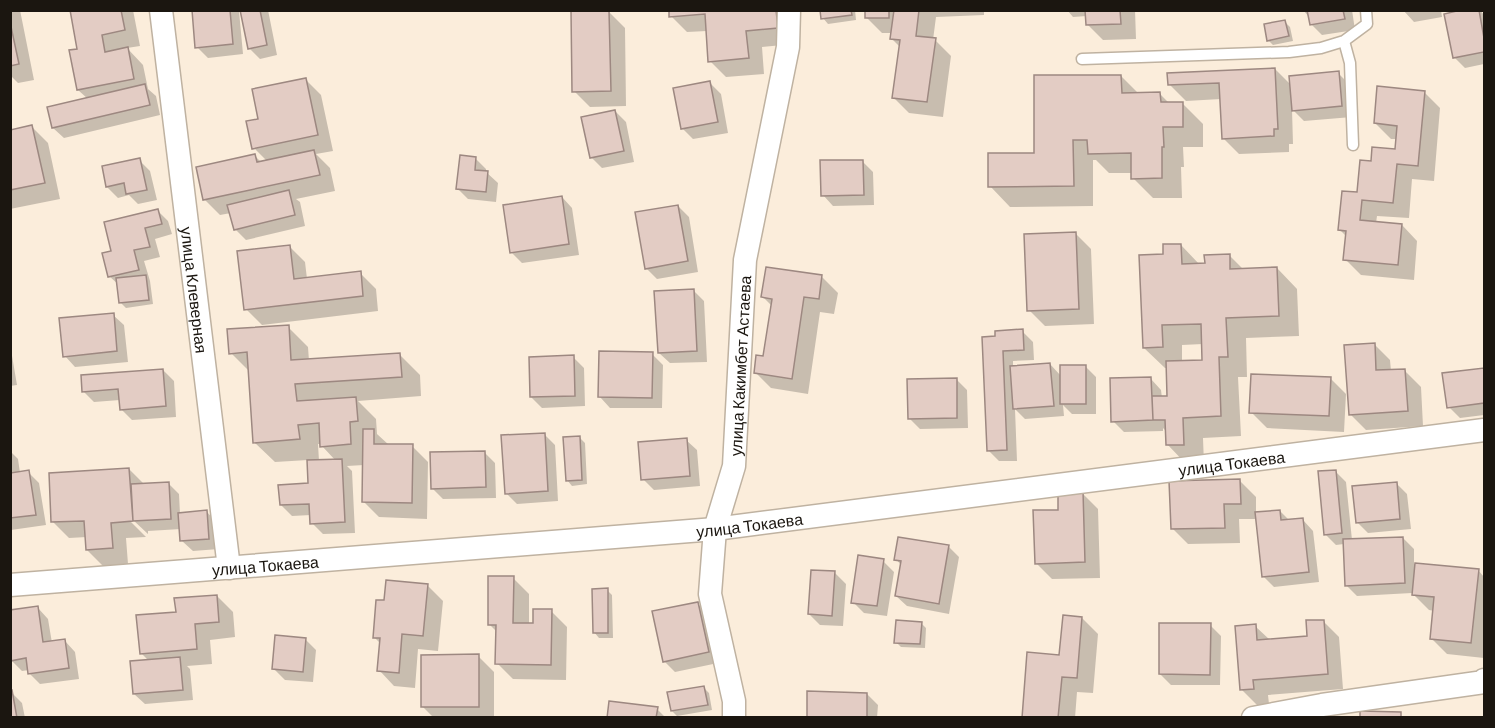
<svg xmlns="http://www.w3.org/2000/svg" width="1495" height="728" viewBox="0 0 1495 728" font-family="Barlow,sans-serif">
  <rect width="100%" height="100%" fill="#fbeddb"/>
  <!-- shadow -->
  <path fill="#0003" fill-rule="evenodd" d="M10,10h10l14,70 -16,3 -8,-8z
    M71,10h62l7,36 -13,2 16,17 5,24 8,7 4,19 -96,23 -11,-10 35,-29 -10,-9 1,-40z
    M193,10l46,1 4,43 -35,4 -11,-11z
    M242,10h26l9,45 -17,4 -11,-11z
    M670,10h116l7,34 -31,3 2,27 -38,3 -16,-16 -3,-30 -20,1 -16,-16z
    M822,10h33l1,10 -28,4 -5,-6z
    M866,10h118v5l-48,2 -3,23h2l16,16 -8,61 -34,-4 -16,-16 7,-50 -8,-8 1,-6h-11l-16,-16z
    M1067,10h68l1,29 -33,1 -16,-16v-8l-14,1z
    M1303,10h49l3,20 -33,5 -11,-11 -1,-6z
    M1403,10h38l1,7 -28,5z
    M1469,10h11l4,5v49l-19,4 -11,-11z
    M609,12l16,16 1,78 -36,1 -16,-16z
    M1285,22l5,5 3,14 -20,4 -5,-5z
    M1275,69l16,16 47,-12 11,11 3,33 -48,4 -12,-12 1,35h-4v8l-50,2 -16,-16 -2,-39 -35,2 -16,-16z
    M1121,76l18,18h21l10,10 12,-1 21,21v23h-20l1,20h-3l1,31h-29l-20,-20v-5h-24l-13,-13h-3v46l-83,1 -20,-21 46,-31z
    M305,79l16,16 12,56 -17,3 14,14 5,23 -39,8 4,3 5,24 -59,14 -11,-11 -4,-16 -11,2 -16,-16 51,-43 6,6 6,-1 -13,-13 6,-28z
    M710,83l11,11 7,39 -35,6 -11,-11z
    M1424,92l16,16 -6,73 -22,-2 -3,39 -32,-2 -1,7 26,2 15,16 -3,39 -53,-5 -16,-16 2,-22 -7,-7 19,-36 13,-31 24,-12 1,-12h-6l-16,-16z
    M615,111l11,11 8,40 -32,6 -11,-11z
    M32,127l16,16 12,56 -50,10v-77z
    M475,158l11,11v3l12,11 -2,19 -28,-3 -11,-11z
    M139,160l11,11 7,29 -19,4 -9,-9 -11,3 -11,-11 -4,-19z
    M862,161l11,11 1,33 -41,1 -10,-11z
    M562,197l10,11 7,47 -57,8 -11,-11z
    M678,206l11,11 9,55 -41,7 -11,-11z
    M157,210l11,11 4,13 -17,5 5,18 -16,4 6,20 3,23 -27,4 -5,-5 -2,-18 -10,-9 4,-24z
    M1075,233l16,16 3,75 -49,2 -16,-16z
    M1181,245l19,20 29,-10 15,15 33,-2 20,21 2,47 -53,2 1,39h-9l3,59 -38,2 1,26 -17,1 -20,-21v-12l-4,-4v3l-39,1 -11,-11 38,-42 10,11 1,8 7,-1 -1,-29h-3l-21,-20 21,-92zM1203,344l1,18h-22v-17z
    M289,246l16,16 2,17 53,-6 16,16 2,22 -116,14 -16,-16z
    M822,277l16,16 -4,21 -14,-2 -12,82 -37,-6 -16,-16 9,-14 8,-52 -9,-9z
    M693,290l11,11 3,61 -37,1 -11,-10z
    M113,315l11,10 4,37 -53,5 -10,-11z
    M288,327l20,20 1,14 91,-6 20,20 1,21 -63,5 18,18 1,15 12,11 23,1 16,16 -1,57 -48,-2 -16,-16 1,-36 -17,1 5,5 3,62 -32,1 -11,-11 -1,-8 -19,1 -11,-11 29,-20 -2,-25 -33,2 -21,-20 -4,-70 -19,-19zM318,444h4v2l14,15h-17z
    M1022,331l11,11 1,18 -21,1v6l37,-3 11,12 24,-10 11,11v37h-24l-9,-9 1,11 -39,3 -10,-10 2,52h-18l-11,-11 -5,-111z
    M10,344l7,41 -7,1z
    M1374,344l16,16 1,11h14l16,16 2,39 -57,4 -16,-16z
    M652,354l11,11 -1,43h-52l-10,-11z
    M573,357l11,11 1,38 -43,2 -11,-11z
    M1484,369v46l-24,3 -11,-11 -5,-33z
    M163,370l11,11 2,36 -44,3 -11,-11 -1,-9 -26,2 -11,-11z
    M1330,378l16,16 -2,38 -77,-4 -16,-16z
    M956,379l11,11 1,38 -48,1 -11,-11z
    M544,434l11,11 3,56 -41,3 -11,-11z
    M580,438l5,5 2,41 -15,2 -5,-6z
    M686,440l11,10 3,36 -46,4 -11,-11z
    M10,451l8,8 2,14 8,-1 11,11 7,42 -35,5z
    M484,452l11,11 1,35 -53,1 -11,-11z
    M129,469l15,15 24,-1 11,11 1,20 27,-2 10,11 2,26 -26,2 -11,-10 -1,-12 -33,2v3l-15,-14h-4l17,17 -20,1 2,26 -25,2 -16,-16v-13l-18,1 -16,-16z
    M1335,471l11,11 6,58 51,-2 11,11v15l64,6 6,7v81l-37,-4 -16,-16 3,-27 -5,-1 -17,-17 -55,3 -11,-11 -2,-41 -8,1 -11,-11z
    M1240,481l16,16v17l24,-3 10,10 13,-1 10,11 6,51 -45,5 -11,-11 -6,-57h-18l1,24 -52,1 -16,-16z
    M1396,483l11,11 4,35 -43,4 -11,-11z
    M1082,493l16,16 2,69 -48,1 -16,-16 24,-52z
    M948,546l11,11 -10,57 -42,-8 -11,-10 5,-31 -5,-6z
    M883,561l11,11 -7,44 -23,-3 -11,-11z
    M835,573l11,11 -3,42 -23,-1 -11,-11z
    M513,578l16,16v30h6l16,-13 16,16 -1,53 -53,-1 -16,-16v-31l-8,-8z
    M427,585l16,16 -5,50 -20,-2 -3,39 -21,-2 -15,-16 2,-26 -7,-7 11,-35z
    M607,590l5,5 1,43h-14l-5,-6z
    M217,596l16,16 2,25 -25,3 2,24 -25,2 3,3 3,31 -48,4 -11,-10 15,-33 -8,-8 36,-40z
    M697,603l11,11 10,49 -43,9 -11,-11z
    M38,608l10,11 4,24 13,-2 10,11 4,27 -39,5 -11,-11v-3l-7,1 -11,-11z
    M1082,618l16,16 -5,59 -16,-1 -2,26h-52l38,-61z
    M1323,621l16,16 4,52 -75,6 1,9 -12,1 -16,-16 14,-63 15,14 38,-2z
    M921,623l5,5 -1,20 -24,-1 -5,-5z
    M1210,625l11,11 -1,49h-49l-11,-11z
    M305,639l11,11 -3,32 -28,-2 -11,-11z
    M478,656l16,16v46h-60l-11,-11z
    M704,688l5,5 3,17 -35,6 -5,-5z
    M11,692l11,11 3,15h-15z
    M867,694l11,11 -1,13h-69z
    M657,709l9,9h-58z"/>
  <!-- building -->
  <path fill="#e3ccc4" stroke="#9d8881" stroke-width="1.5" d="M70,10h51l4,20 -23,5 3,17 23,-5 6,32 -57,11 -8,-40 8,-1z
    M192,10h38l3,34 -38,4z
    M240,10h20l7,35 -19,4z
    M669,10h107l2,18 -32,3 3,27 -41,4 -3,-48 -36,3z
    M820,10h31l1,5 -31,4z
    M865,10h24v8h-24z
    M894,10h25l-3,26 20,2 -9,64 -35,-4 8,-58 -10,-1z
    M1085,10h35l1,14 -35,1z
    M1307,10h36l2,9 -35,6z
    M1461,10h18l5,28v14l-31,6 -9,-44z
    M571,11h38l2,80 -39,1z
    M1285,20l4,16 -22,5 -3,-17z
    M10,22l9,42 -9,2z
    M1275,68l3,61h-4v7l-52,3 -3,-56 -51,2 -1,-12z
    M1339,71l3,35 -50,5 -3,-35z
    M1034,75h87l1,18 38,-1 1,10h22v25h-20l1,20h-2v31l-31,1v-26l-43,1 -1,-14h-14l1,46 -86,1v-34h46z
    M306,78l12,57 -66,14 -6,-28 12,-2 -6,-30z
    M710,81l8,41 -37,7 -8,-41z
    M145,84l5,21 -98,23 -5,-21z
    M1377,86l48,5 -7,75 -21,-2 -4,39 -31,-3 -2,20 42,4 -4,41 -55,-5 3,-29 -8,-1 4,-39 15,1 3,-32 11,1 1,-14 23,2 2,-23 -23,-3z
    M615,110l9,41 -34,7 -9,-41z
    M32,125l13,58 -35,7v-60z
    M314,150l6,25 -117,25 -7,-33 59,-13 2,8z
    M460,155l16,2 -1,13 13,1 -2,21 -30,-3z
    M140,158l7,32 -21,4 -2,-11 -18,4 -4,-21z
    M820,160h43l1,35 -43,1z
    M289,190l6,25 -61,15 -7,-25z
    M562,196l7,48 -59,9 -7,-48z
    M678,205l10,56 -43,8 -10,-57z
    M158,209l4,15 -17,4 5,19 -16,3 5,20 -31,7 -6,-24 9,-2 -7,-29z
    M1076,232l3,77 -52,2 -3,-77z
    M1163,244h18l1,20 23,-1 -1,-8 26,-1v15l47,-2 2,49 -53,2 2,39h-9l2,59 -38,2 1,27h-18l-1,-25h-12l-1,-24h15l-1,-35 36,-1 -1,-36 -39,1 1,22 -20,1 -4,-93 24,-1z
    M290,245l4,34 67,-8 2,25 -119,14 -7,-59z
    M766,267l56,8 -3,24 -15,-2 -12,82 -38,-6 2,-18 7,1 9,-57 -11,-2z
    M146,275l3,25 -30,3 -3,-25z
    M694,289l3,62 -39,2 -4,-62z
    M114,313l3,38 -54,6 -4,-39z
    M289,325l2,35 109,-7 2,24 -107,7 2,17 59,-4 2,24 -8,1 1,22 -31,3 -1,-24 -21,2 2,14 -47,4 -6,-91 -18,2 -2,-25z
    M1023,329l1,21 -21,1 4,99 -20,1 -5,-114 13,-1v-5z
    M1375,343l1,27 29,-1 3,42 -59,4 -5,-70z
    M599,351l54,1 -1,46 -54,-1z
    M574,355l1,41 -45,1 -1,-40z
    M1050,363l4,43 -41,3 -3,-43z
    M1060,365h26v39h-26z
    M1484,368v35l-37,5 -5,-35z
    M163,369l3,37 -46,4 -2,-21 -36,3 -1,-17z
    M1251,374l80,3 -2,39 -80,-3z
    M1151,377l2,43 -42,2 -1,-44z
    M957,378v40l-49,1 -1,-40z
    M363,429h11v15h39l-1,59 -50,-1z
    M545,433l3,58 -43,3 -4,-59z
    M580,436l2,44 -16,1 -3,-44z
    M687,438l3,38 -49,4 -3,-38z
    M485,451l1,36 -55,2 -1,-37z
    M342,459l3,63 -35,2 -1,-20 -29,1 -2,-20 30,-2 -1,-23z
    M10,468l1,5 18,-3 7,45 -26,3z
    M129,468l4,53 -22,2 2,25 -27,2 -2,-29 -33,1 -2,-49z
    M1336,470l6,63 -18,2 -6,-64z
    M1240,479l1,25h-17l1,24 -54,1 -2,-48z
    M169,482l2,37 -38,2 -2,-37z
    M1397,482l3,37 -44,4 -4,-37z
    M1083,491l2,71 -50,2 -2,-54h25v-18z
    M207,510l2,29 -29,2 -2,-28z
    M1280,510l1,10 22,-2 6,54 -47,5 -7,-65z
    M898,537l51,8 -10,59 -44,-8 6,-35 -7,-1z
    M1403,537l2,46 -60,3 -2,-47z
    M858,555l26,4 -7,47 -26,-3z
    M1415,563l64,6 -8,74 -41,-4 4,-42 -22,-2z
    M811,570l24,1 -3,45 -24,-2z
    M488,576h26l-1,47h20v-14h19l-1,56 -56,-1 1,-39h-8z
    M386,580l42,4 -5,52 -21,-2 -3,39 -22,-2 3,-33h-7l3,-38h8z
    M608,588v45h-15l-1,-44z
    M217,595l2,27 -24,2 2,25 -57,5 -4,-39 40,-3 -2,-14z
    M698,602l11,50 -46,10 -11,-51z
    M38,606l5,36 22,-3 4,29 -41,6 -2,-16 -16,3v-51z
    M1063,615l19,2 -5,61 -15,-1 -4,41h-36l5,-66 32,3z
    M896,620l26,2 -2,22 -26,-1z
    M1306,620h18l4,54 -75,6 1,9 -14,1 -5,-64 21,-2 1,16 50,-4z
    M1159,623h52l-1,52 -51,-1z
    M275,635l31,3 -3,34 -31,-3z
    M479,654v53h-58v-52z
    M180,657l3,33 -50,4 -3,-33z
    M704,686l4,19 -37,6 -4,-19z
    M12,690l5,28h-7v-27z
    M807,691l60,2v25h-60z
    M609,701l49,6 -2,11h-49z
    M1360,711l41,1v6h-41z"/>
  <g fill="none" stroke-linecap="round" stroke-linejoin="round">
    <!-- lane casing -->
    <g stroke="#bfb2a1" stroke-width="13">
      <path id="lane" d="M1344,41l6,22 3,82
        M1082,59l207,-7 32,-4 23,-7 23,-17 -1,-14"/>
    </g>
    <!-- street casing -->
    <g stroke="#bfb2a1" stroke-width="25">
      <g id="street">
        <path id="s1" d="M161,10l68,558"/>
        <path id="s2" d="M10,585l705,-56 769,-99"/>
        <path id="s3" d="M734,718v-17l-24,-107 5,-65 19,-63 11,-206 43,-213 1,-37"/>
        <path d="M1253,718l69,-13 162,-23v-2"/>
      </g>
    </g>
    <!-- lane -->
    <use href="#lane" stroke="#fff" stroke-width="10"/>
    <!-- street -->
    <use href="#street" stroke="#fff" stroke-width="22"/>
  </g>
  <g text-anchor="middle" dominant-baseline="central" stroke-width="4.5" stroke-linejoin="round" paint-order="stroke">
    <!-- street labels -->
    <g font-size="16" fill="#1b1610" stroke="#fffcf8">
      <text stroke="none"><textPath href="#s1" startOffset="282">улица Клеверная</textPath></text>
      <text stroke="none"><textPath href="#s3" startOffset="358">улица Какимбет Астаева</textPath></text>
      <text stroke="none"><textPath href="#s2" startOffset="1228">улица Токаева</textPath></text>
      <text stroke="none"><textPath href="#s2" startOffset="742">улица Токаева</textPath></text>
      <text stroke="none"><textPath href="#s2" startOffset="256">улица Токаева</textPath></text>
    </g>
  </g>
  <!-- border -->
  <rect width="1495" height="728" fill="none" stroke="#1b1610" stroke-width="24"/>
</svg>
